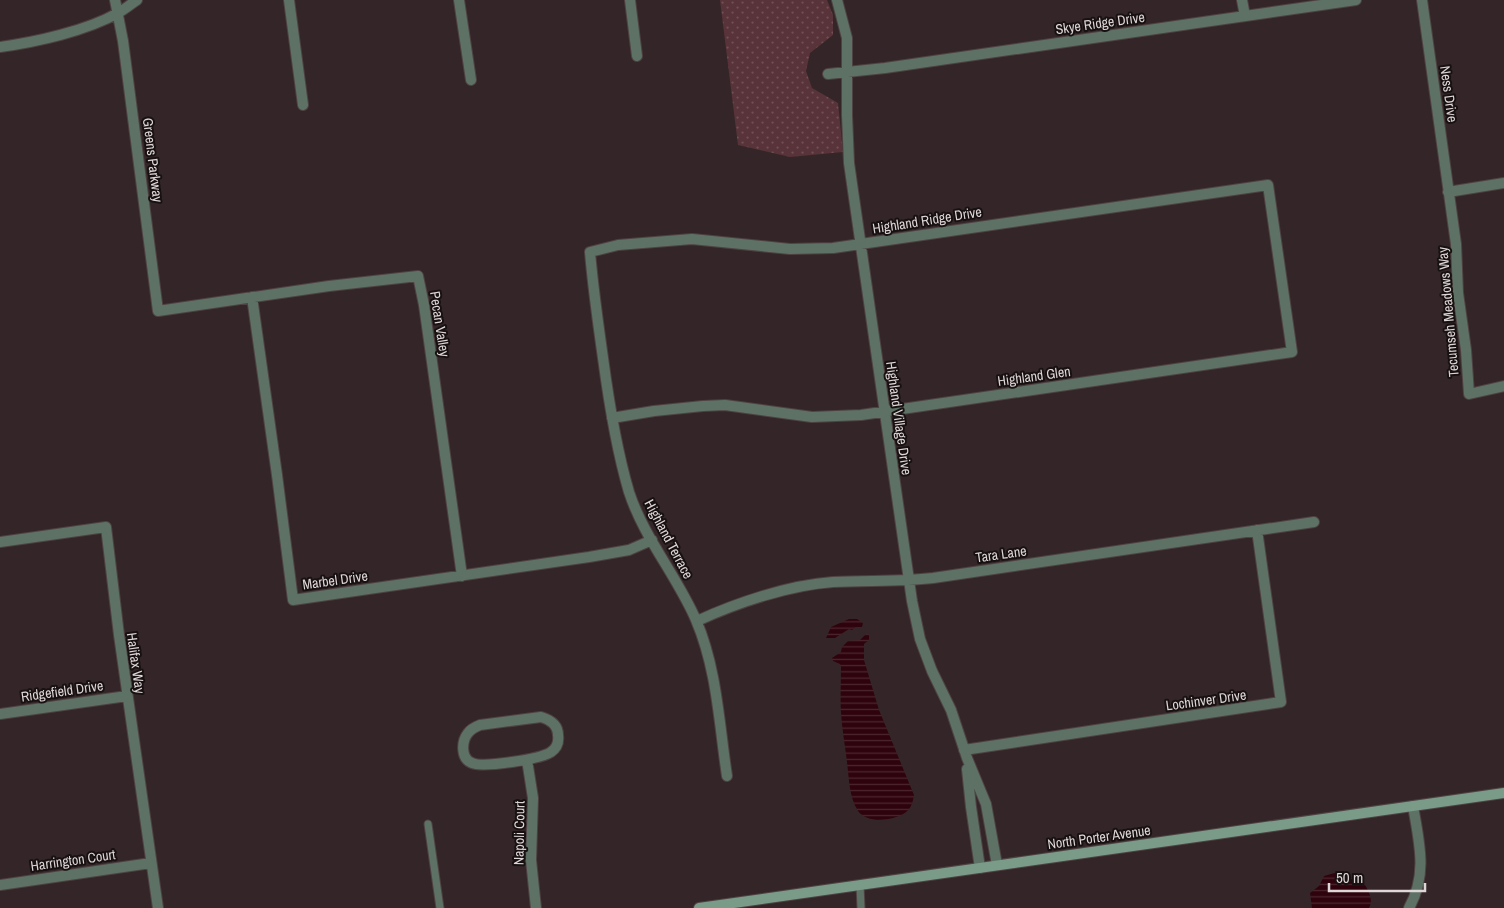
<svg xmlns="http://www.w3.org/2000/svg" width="1504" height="908" viewBox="0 0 1504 908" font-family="'Archivo Narrow',sans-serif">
  <defs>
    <pattern id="park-dots" width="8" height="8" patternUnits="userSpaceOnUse" patternTransform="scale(1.25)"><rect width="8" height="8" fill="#583339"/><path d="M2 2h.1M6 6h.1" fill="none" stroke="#705055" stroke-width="1.8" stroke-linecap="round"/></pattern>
    <pattern id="water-rules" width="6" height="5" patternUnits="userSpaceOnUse" patternTransform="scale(1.25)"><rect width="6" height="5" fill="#2e030e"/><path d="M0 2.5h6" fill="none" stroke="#4c2730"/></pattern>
  </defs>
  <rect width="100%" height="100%" fill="#342628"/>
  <!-- park -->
  <path fill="url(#park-dots)" d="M720,0h107l6,15v20l-23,18 -4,18 6,17 26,15 5,49 -53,5 -52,-12z"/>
  <!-- water -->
  <path fill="url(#water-rules)" d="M849,619h8l6,4 -1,4h-6l-4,3 -3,-1 -14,9h-9l5,-11z
    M869,634v6l-5,4v16l15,50 35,85c-2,14 -7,19 -21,23 -12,3 -28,3 -35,-7 -9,-14 -9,-33 -11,-49 -2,-16 -5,-33 -6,-49 -1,-15 0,-31 0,-46l-1,-3 -7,-3 -1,-3 9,-6 1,-5 6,-6 12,-1 5,-5z
    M1338,872l13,5 8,-1c6,9 16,21 10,32h-57l-2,-15 9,-7 5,-10z"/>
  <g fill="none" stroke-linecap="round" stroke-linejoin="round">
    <!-- service casing -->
    <g stroke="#4f4244" stroke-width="9">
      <path id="service" d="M428,824l12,84
        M860,885l1,23"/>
    </g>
    <!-- minor casing -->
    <g stroke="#4f4244" stroke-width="12">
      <path id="minor" d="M115,0l8,41 35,270 171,-25 89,-10 6,29 38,271
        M289,0l14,105
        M459,0l12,80
        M630,0l7,56
        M837,0l10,38v77l2,48 63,438 8,38 12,32 19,39 16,48 19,46 11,61
        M1242,0l3,16
        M1422,0l34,244 2,49 8,57 3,44 35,-8
        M0,47c36,-5 86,-16 118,-34 7,-4 13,-9 19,-13
        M828,74l57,-6 471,-68
        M1448,192l56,-9
        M252,297l25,178 16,125 296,-43 40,-7 23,-10
        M612,418l42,-7 49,-5 22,-1 87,12 49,-2 431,-63 -24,-167 -435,63 -43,1 -98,-10 -74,6 -28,7c3,36 8,71 13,106 6,45 13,90 26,134 15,46 48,84 67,128 21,49 23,103 31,156
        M0,542l106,-15 13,108 39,273
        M697,621c39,-18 92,-36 136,-39 33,-2 66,0 100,-4l381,-56
        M0,714l127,-18
        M541,717c10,3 17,8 17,18 1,7 -1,13 -7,17 -10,7 -68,16 -79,11 -11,-4 -11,-21 -4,-30 3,-4 7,-6 12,-8z
        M964,750l317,-48 -24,-172
        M527,760l6,38 -2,62 5,48
        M967,769l4,38 9,61
        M0,885l151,-22
        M1409,908c19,-34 10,-66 4,-102"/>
    </g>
    <!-- secondary casing -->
    <g stroke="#4f4244" stroke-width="12">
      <path id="secondary" d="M699,908l805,-115"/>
    </g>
    <!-- service -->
    <use href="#service" stroke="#5d7265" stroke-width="7"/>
    <!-- minor -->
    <use href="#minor" stroke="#5d7265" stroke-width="10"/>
    <!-- secondary -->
    <use href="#secondary" stroke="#799b87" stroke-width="10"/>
  </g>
  <g text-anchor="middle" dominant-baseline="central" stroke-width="4" stroke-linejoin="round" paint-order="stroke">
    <!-- street labels -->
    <g font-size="14" fill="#dfd6d7" stroke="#171112">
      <text transform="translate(1100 23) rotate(-8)">Skye Ridge Drive</text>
      <text transform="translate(1449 94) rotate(82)">Ness Drive</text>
      <text transform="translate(153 160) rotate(83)">Greens Parkway</text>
      <text transform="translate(927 220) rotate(-9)">Highland Ridge Drive</text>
      <text transform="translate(1448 312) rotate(-95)">Tecumseh Meadows Way</text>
      <text transform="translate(440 324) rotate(81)">Pecan Valley</text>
      <text transform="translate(1034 376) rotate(-8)">Highland Glen</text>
      <text transform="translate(899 418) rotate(82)">Highland Village Drive</text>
      <text transform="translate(669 539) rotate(62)">Highland Terrace</text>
      <text transform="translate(1001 554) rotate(-8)">Tara Lane</text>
      <text transform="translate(335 580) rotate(-8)">Marbel Drive</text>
      <text transform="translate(136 663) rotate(82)">Halifax Way</text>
      <text transform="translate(62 691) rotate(-8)">Ridgefield Drive</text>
      <text transform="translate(1206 700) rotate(-8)">Lochinver Drive</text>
      <text transform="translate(519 833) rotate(-89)">Napoli Court</text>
      <text transform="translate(1099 837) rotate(-8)">North Porter Avenue</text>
      <text transform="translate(73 860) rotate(-8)">Harrington Court</text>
    </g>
  </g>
  <!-- scale -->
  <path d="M1329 883v8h96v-8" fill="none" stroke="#dfd6d7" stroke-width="2.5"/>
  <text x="1336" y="883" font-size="15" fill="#dfd6d7" stroke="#171112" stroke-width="4" paint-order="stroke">50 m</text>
</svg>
